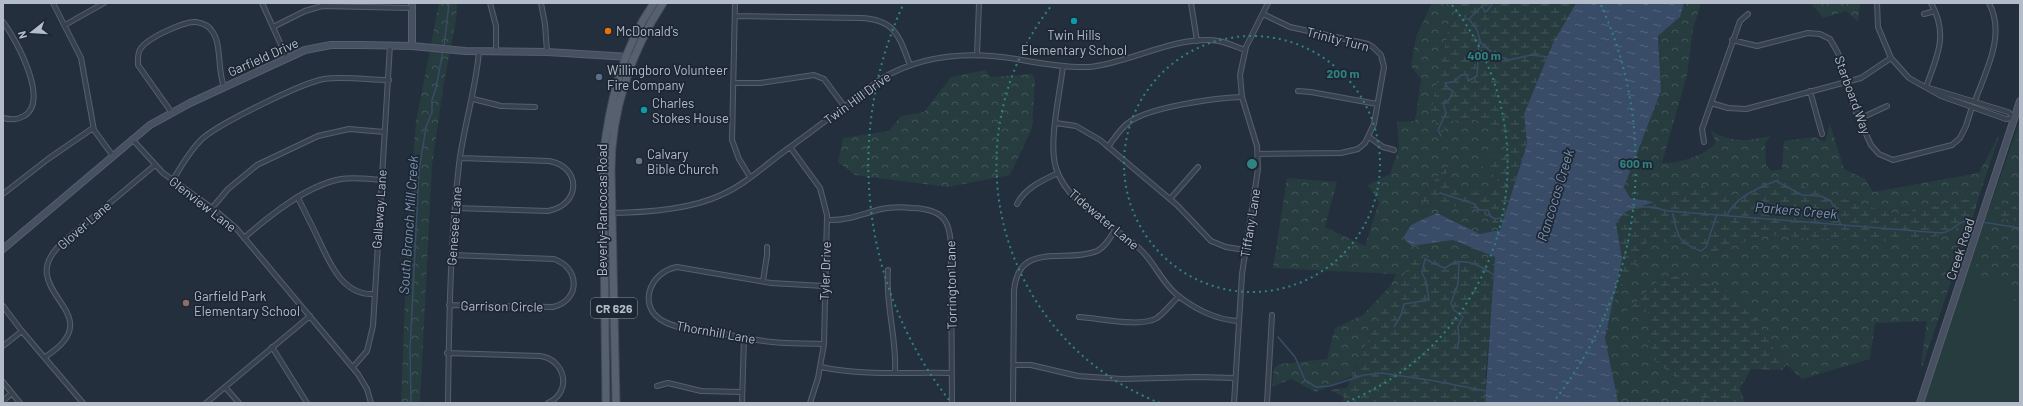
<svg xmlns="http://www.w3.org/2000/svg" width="2023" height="406" viewBox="0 0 2023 406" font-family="Barlow,sans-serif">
  <defs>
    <pattern id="forest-crowns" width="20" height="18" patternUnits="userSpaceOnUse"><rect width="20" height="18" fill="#263c3f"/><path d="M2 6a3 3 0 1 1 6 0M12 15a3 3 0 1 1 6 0" fill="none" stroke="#435659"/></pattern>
    <pattern id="wetland-marsh" width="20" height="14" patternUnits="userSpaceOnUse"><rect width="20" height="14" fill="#263c3f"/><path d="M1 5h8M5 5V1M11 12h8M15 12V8" fill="none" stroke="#435659"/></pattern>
    <pattern id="water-ripples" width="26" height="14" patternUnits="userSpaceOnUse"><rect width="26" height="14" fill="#394c67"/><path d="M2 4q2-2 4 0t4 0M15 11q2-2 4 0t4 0" fill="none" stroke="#53647b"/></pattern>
  </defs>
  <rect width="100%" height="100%" fill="#242f3e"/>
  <!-- green -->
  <path fill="#263c3f" d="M2020,120v283h-99z"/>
  <!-- forest -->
  <path fill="url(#forest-crowns)" d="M439,3h18l-1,17 -12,62 -12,83 -12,238h-19l7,-179 8,-102z
    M1432,3h29l-11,20 -9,113 7,-15 24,-2 33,10 2,10 -1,9 -25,17 17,13 -6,16 -32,-3 -14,-14 2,-10 -5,3 -26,31 62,8 21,21 -20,4 -43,-21 -25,33 41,-6 42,17 1,9 -30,-9 -89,62 -25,57 -36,16 -25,-13 -19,8 2,-19 6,-4 47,-5 8,-31 28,-13 28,-30 5,-11 -123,-6 14,-90 50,4 -12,45 40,19 14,-44 -11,-17 22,-11 9,-26 -2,-26 18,-1 6,-42 -10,-13 5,-29z
    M1684,3h17l-8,26 -6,46 -25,88c19,0 40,-6 54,-20l-5,-12c22,12 36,10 60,5l-6,7 1,22 6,6 10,-2 2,-28 30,-4 11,5 5,-18 14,45 21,10 8,13 106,-19 21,-40 -21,63 -82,19 -118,-36 -51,19 -28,-13 -46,17 -24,-4 -6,-11 37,-96 -3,-55 22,-19z
    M1811,3h49l-2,19 -12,-11 -23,7z
    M985,70l6,7 41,-3 3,6 -3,48 -22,47 -62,12 -93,-12 -17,-13 5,-24 46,-7 12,-15 23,-4 27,-35z
    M2020,132v81l-4,-7 -12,2 -6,-9z
    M1973,217l-51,150 -1,-3 6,-43 -52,2 -5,36 -68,20 -26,-24 -31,-51 -118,8h20l6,10 -6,22 61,59h-91l-12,-65 7,-34 37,-65 65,13 53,-17 106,7 71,-6z
    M1992,218l28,3v78l-6,2 -9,-23 -34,2z"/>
  <!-- wetland -->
  <path fill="url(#wetland-marsh)" d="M1461,3h115l-23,40 -29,71 3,30 -27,86 -21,-21 -62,-8 26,-31 5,-3 -2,10 14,14 32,3 6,-16 -17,-13 25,-17 1,-9 -3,-10 -32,-10 -24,2 -7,16 -10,-26 19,-88z
    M1779,179l118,36 82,-19 -6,21 -29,19 -71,6 -106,-7 -53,17 -65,-13 -37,65 10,-45 -6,-36 9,-11 75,-27 28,13z
    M1998,199l7,9 11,-2 4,7v8l-28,-3z
    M1466,257l30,9 -10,105 -1,32h-143l2,-6 -14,-7 17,-2 30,-69 37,-61z
    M1678,275c21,6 52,13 67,29 16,19 23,43 42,60l-5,6 -31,-1 -11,19 5,15h-37l-55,-44 -6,-15 6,-22 -6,-10h-21l29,-29z"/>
  <!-- water -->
  <path fill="url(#water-ripples)" d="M1576,3h108l-4,14 -22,19 3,55 -37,96 6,11 24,4 -29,10 -9,11 6,36 -17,79 13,64 -1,1h-132l10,-146 -42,-17 -41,6 -9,-8 8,-13 26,-12 43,21 20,-4 27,-86 -3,-30 29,-71z"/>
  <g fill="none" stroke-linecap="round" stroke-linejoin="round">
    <!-- stream -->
    <path stroke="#394c67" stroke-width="1.5" d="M1493,3l-6,8 -2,1 -3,-6 -13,13 8,11 4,13 13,11 15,6 22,-5 18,2
      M444,47l5,-44
      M1441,136l-3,-6 8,-17 -3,-10 6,-3 4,-9 -5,-3 -3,-5 9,-1c4,-3 6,-9 13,-7l1,6 9,-5 2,-34
      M1440,193l35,11 3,6h10l2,6 5,3 5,-1 3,2
      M1636,207h16l16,4 273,22c17,-2 13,-15 38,-12
      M1672,211c6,24 4,31 29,40l5,-4 11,-33
      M1727,215c8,-17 32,-28 49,-34l26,14 19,1 10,5 10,24
      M1982,222l38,6
      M1394,327l7,-12 3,-11 25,-4 -3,-19 -4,-8 3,-14 19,9c5,-1 7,-5 11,-6 16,-3 28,6 41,14
      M1278,337l17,20 10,23 11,7 14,-1 34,-11 18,-2 53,8 51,10
      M1457,348l2,-8 -1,-14 5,-9 -9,-7 -3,-7 7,-19 1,-22
      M411,403l-1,-53 9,-179 7,-44 6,-15v-12l4,-12 7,-38"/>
    <!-- street casing -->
    <g stroke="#565f6c" stroke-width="6">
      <path id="street" d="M53,3l28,55 13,72 19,26
        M262,3l25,55
        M490,3l6,23v25
        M541,3l4,21 2,28
        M735,3l-3,137 7,19 11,18
        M1191,3l6,38
        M1877,3l1,24 13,31 18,20 32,18 65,23 9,-1
        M1924,14l11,-3
        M735,16l125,2c35,1 39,18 50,47
        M3,22c13,17 47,79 21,94 -7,4 -14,4 -21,2
        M65,25l39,-22
        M273,27l32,-16 17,-5 90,2
        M1732,40l25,6 51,-13 12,1 10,5 8,14 17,57 16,35 8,9 14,6 59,-15 8,-7 6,-12 6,-19
        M977,55l2,-52
        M1063,66c-3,28 -15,76 -7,102 13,40 58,55 86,83 13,13 20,31 34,43 17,14 40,26 62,27
        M734,83h26l54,-8 10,4 20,27
        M1926,87c11,-31 23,-52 5,-84
        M1929,88l79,24 7,6
        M1298,91l13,1 66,12
        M1810,91l12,43
        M473,99l28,7 34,1
        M1975,101c11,-31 31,-66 14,-98
        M1711,103l17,5 18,1 115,-31 30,-20
        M172,113l-34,-48c0,-6 -1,-12 3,-17 7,-10 43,-27 55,-26 6,1 13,4 16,9 10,13 5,38 12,56
        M1859,119l28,-13
        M1056,123l20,3 24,14 77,65 34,36 15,6 19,3
        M1369,137l14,10 11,3
        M132,139l31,34 53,38 20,17 122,146 9,15 4,14
        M1704,142l-2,-13 38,-108 8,-7
        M790,147l30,41 7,27 -3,129 -6,34 -8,25
        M1108,147c6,-8 12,-18 20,-24 20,-16 87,-25 114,-26
        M1258,154l83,-1 17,-4 7,-6 9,-19 10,-57 -3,-12 -8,-8 -5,-3 -78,-17 -27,-13
        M173,180c8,-14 18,-31 30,-42 18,-15 98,-55 121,-59 21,-3 44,1 65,1
        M3,194l45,-35 45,-31
        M298,198c6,12 12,24 18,36 12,25 25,62 58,60
        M1170,199l28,-32
        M1017,204c8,-16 26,-24 41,-31
        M212,208l16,-19 29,-24 61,-29 31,-7 36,3
        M455,208l93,3c33,-6 34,-44 1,-50l-89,-3
        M604,213c36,0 85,-3 117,-18 24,-10 44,-30 65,-45 32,-23 63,-47 95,-71 43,-26 92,-28 141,-19 22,4 45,8 67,7 42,-4 88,-33 130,-26 9,2 18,6 26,9
        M827,220c20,1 35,-6 54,-11 10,-2 21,-2 31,-1 32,1 39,13 39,43l1,152
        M244,238c26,-23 63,-53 97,-59 13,-2 27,0 40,1
        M888,270c-3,35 9,67 7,102
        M763,281l4,-26v-8
        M449,305l104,2c28,-7 27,-39 1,-48l-102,-4
        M3,306l18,24 62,73
        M1079,317c20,1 61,11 78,1 8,-6 15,-15 22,-22
        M824,344c-17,-1 -35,0 -52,-2 -20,-2 -40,-7 -60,-10 -15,-2 -34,-3 -47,-10 -29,-14 -16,-50 12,-55l94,16 53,3
        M3,346l19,-15
        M272,347l35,56
        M447,353l93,3c25,3 33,36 8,47
        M45,357c71,-45 -36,-65 17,-114l93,-78
        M1014,365h17l47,11 44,3 76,-2 37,1
        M353,367l14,-16 6,-25 17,-281
        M821,367c42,9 87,5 130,6
        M3,382l17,21
        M657,386l11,-3 33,8 40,1
        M225,387l14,16
        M3,401l9,-8
        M206,403l104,-87
        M448,403c1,-80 2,-160 11,-239 5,-39 17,-75 20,-113
        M742,403l2,-66
        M1013,403l1,-112c4,-51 51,-27 83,-40 8,-4 13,-13 18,-21
        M1234,403l8,-129 16,-105 -1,-23 -15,-49 -2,-22 6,-28 22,-44
        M1267,403l5,-88"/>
    </g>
    <!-- secondary casing -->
    <g stroke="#565f6c" stroke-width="8">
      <path id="secondary" d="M412,46v-43
        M3,249l147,-124 40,-22 115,-53 26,-5h30l51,1 53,5 82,1 83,5
        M1920,403l100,-302"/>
    </g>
    <!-- primary casing -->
    <g stroke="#414a57" stroke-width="9">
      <path id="primary" d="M606,403l-3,-244c6,-55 19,-110 51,-156
        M616,403l-5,-233c0,-58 20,-119 52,-167"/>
    </g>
    <!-- street -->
    <use href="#street" stroke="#38414e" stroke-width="4"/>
    <!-- secondary -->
    <use href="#secondary" stroke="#465061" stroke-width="6"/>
    <!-- primary -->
    <use href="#primary" stroke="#56606e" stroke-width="7"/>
  </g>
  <!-- distance rings -->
  <g fill="none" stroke="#308480" stroke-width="2" stroke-dasharray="2 4">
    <circle cx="1252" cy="164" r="128"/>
    <path d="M1160 403A256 256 0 0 1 1052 5M1452 5A256 256 0 0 1 1344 403"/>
    <path d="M949 400A384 384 0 0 1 903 5M1601 5A384 384 0 0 1 1555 400"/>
  </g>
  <!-- markers -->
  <g fill="#0f9aa8" stroke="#1d2633" stroke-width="1.5">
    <circle cx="1074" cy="21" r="4"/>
    <circle cx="644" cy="110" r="4"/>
  </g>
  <circle fill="#e8710a" stroke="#1d2633" stroke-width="1.5" cx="608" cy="31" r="4"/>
  <circle fill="#5c6f8a" stroke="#1d2633" stroke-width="1.5" cx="599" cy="77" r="4"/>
  <circle fill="#6b7280" stroke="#1d2633" stroke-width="1.5" cx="639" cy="161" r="4"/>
  <circle fill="#8d6e63" stroke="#1d2633" stroke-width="1.5" cx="186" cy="303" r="4"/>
  <g text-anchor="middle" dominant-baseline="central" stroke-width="3.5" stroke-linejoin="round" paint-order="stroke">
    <!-- shield labels -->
    <rect fill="#1d2633" stroke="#878f9c" stroke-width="1" x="591" y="298" width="46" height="20" rx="3"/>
    <g font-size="12" font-weight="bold" fill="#b4bcc9">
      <text x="614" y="308">CR 626</text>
    </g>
    <!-- poi labels -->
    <g font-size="13" fill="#b4bcc9" stroke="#1d2633" text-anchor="start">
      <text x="616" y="31">McDonald's</text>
      <text x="1074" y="35" text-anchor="middle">Twin Hills<tspan x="1074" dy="15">Elementary School</tspan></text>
      <text x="607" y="70">Willingboro Volunteer<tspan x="607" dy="15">Fire Company</tspan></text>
      <text x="652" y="103">Charles<tspan x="652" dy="15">Stokes House</tspan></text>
      <text x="647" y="154">Calvary<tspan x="647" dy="15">Bible Church</tspan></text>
      <text x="194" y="296">Garfield Park<tspan x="194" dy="15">Elementary School</tspan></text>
    </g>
    <!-- street labels -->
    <g font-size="13" fill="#b4bcc9" stroke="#1d2633">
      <text transform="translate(1338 39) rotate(14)">Trinity Turn</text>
      <text transform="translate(263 57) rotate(-24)">Garfield Drive</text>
      <text transform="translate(1853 95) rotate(70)">Starboard Way</text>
      <text transform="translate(857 98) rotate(-36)">Twin Hill Drive</text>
      <text transform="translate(203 204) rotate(38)">Glenview Lane</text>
      <text transform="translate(379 209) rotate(-86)">Gallaway Lane</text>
      <text transform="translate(602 210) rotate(-90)">Beverly-Rancocas Road</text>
      <text transform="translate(1104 219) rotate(40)">Tidewater Lane</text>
      <text transform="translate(1250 223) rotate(-81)">Tiffany Lane</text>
      <text transform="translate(84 225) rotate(-41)">Glover Lane</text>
      <text transform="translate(454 226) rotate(-86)">Genesee Lane</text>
      <text transform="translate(1960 249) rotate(-72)">Creek Road</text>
      <text transform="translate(825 271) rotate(-88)">Tyler Drive</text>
      <text transform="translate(951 285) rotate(-91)">Torrington Lane</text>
      <text transform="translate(502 306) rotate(1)">Garrison Circle</text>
      <text transform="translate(716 332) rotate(10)">Thornhill Lane</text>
    </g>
    <!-- water labels -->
    <g font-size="14" font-style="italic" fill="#7c92b1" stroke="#1d2633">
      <text transform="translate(1555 195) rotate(-73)">Rancocas Creek</text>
      <text transform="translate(1796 210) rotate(5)">Parkers Creek</text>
      <text transform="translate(408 225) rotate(-86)">South Branch Mill Creek</text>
    </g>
  </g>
  <circle cx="1252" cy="164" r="6" fill="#308480" stroke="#1d2633" stroke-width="2"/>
  <g font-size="12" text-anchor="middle" font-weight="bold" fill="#308480" stroke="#1d2633" stroke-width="3.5" stroke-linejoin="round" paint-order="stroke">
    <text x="1484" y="60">400 m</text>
    <text x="1343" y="78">200 m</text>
    <text x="1636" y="168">600 m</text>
  </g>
  <!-- border -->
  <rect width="2023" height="406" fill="none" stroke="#b4bcc9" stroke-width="8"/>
  <!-- north arrow -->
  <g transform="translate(32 32) rotate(253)" stroke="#1d2633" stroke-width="3" paint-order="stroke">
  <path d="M0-3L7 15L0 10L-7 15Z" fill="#b4bcc9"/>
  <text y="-6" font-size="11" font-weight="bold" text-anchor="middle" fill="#b4bcc9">N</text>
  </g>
</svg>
